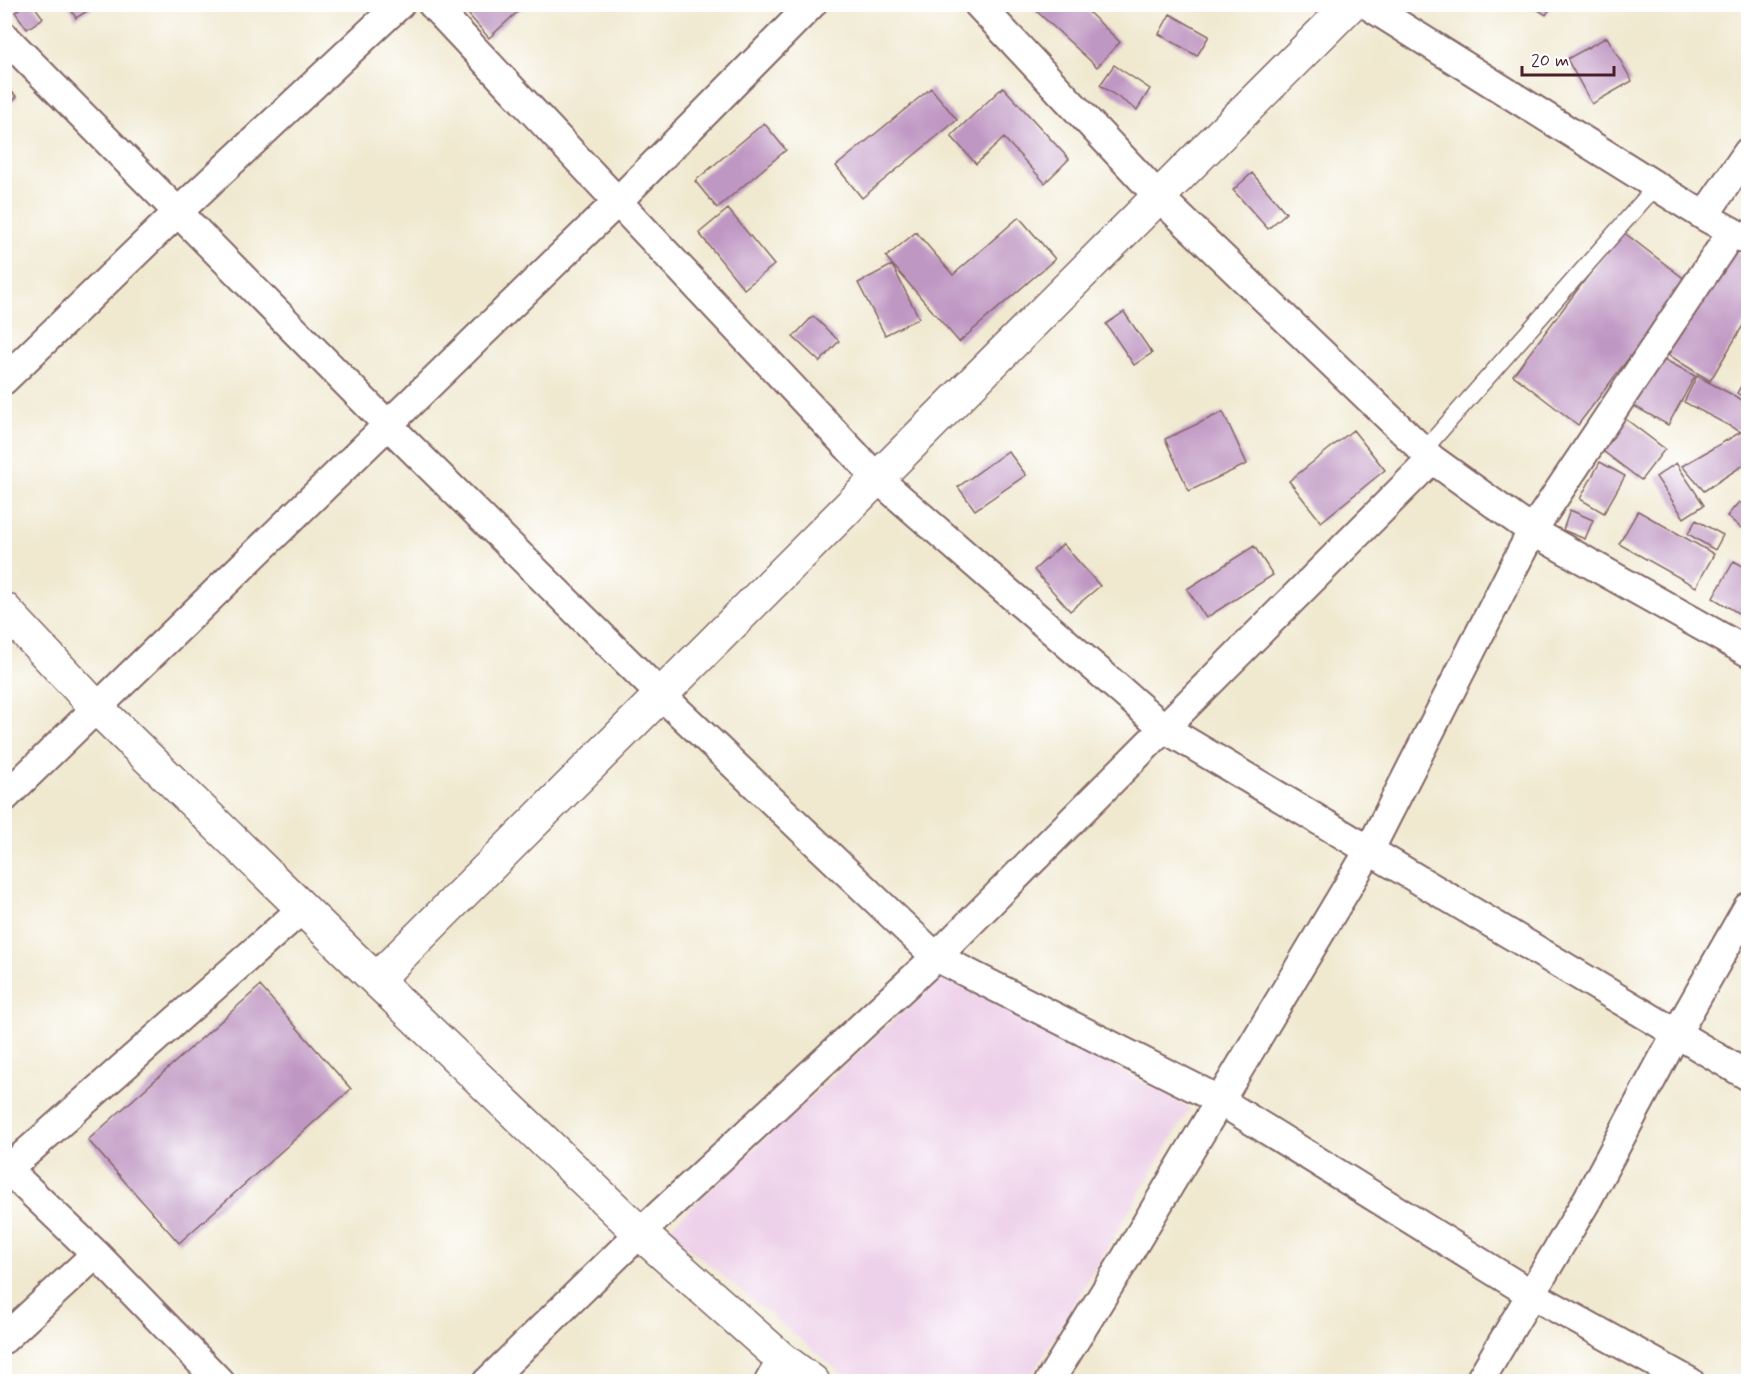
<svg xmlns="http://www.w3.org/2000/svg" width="1753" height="1386" viewBox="0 0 1753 1386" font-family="Mynerve,sans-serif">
  <rect width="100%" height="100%" fill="#fff"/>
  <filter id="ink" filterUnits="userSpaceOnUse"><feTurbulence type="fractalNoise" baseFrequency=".0167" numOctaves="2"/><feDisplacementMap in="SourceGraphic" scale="12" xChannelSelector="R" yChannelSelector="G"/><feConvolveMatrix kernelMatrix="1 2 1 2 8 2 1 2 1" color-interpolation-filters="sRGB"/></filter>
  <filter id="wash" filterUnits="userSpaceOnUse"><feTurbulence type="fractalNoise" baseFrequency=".008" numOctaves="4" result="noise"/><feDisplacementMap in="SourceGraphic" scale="24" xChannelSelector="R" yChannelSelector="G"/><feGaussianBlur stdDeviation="1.35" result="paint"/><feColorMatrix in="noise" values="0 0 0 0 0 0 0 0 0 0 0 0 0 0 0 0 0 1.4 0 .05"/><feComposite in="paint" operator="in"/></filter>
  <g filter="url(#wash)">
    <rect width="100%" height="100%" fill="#f0e9d0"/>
    <!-- built -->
    <path fill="#edd0e9" d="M944,974l246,134 -162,273h-177l-184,-151z"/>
    <g id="blocks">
      <!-- building -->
      <path fill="#bf97c3" d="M26,4h7l10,14 -16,11 -12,-17z
        M478,4h48l-37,34 -21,-24z
        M1034,4h46l40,38 -23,25 -65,-60z
        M1529,4h24l-7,11z
        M68,5h22l2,3 -16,10z
        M1170,14l39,22 -12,20 -38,-22z
        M1607,37l25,44 -40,23 -25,-45z
        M1114,65l36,24 -13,21 -37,-25z
        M4,84l13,13 -13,12z
        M1003,87l66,72 -24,24 -41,-45 -28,26 -25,-28z
        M931,88l26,32 -95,78 -26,-32z
        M764,123l22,27 -69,58 -22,-27z
        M1252,173l34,40 -18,16 -35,-39z
        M728,209l46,56 -30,24 -45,-56z
        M1019,217l36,42 -96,83 -73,-85 30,-25 37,43z
        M1622,231l65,50 -109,144 -65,-50z
        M1728,246l20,12v59l-38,64 -46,-29z
        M892,265l27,53 -34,17 -27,-52z
        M1124,312l28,41 -18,12 -28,-41z
        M813,316l26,25 -19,21 -27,-25z
        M1660,357l35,19 -27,49 -34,-19z
        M1748,374v26l-11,-7z
        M1697,376l51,27v59l-44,29 -22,-25 59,-34 -57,-30z
        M1223,412l24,52 -58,27 -24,-52z
        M1623,417l42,32 -24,31 -42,-32z
        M1353,430l32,40 -64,52 -32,-41z
        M1008,451l18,24 -51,35 -17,-23z
        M1600,462l25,14 -21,37 -24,-14z
        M1676,463l28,42 -20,13 -28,-41z
        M1739,502l9,7v10l-7,9 -14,-12z
        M1570,510l23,10 -8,19 -22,-9z
        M1638,511l76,43 -18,33 -77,-43z
        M1696,520l27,15 -8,15 -27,-16z
        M1063,544l37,42 -30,25 -36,-41z
        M1254,546l19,29 -67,43 -19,-29z
        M1734,561l14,8v50l-35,-21z
        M260,986l91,103 -172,154 -91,-103z"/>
    </g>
  </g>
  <g filter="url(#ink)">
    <use href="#blocks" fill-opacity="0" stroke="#846665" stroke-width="1.5"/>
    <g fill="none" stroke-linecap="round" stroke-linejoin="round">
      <!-- lane casing -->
      <g stroke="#846665" stroke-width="18">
        <path id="lane" d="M1423,451l233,-265"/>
      </g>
      <!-- street casing -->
      <g stroke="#846665" stroke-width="32">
        <path id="street" d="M432,4l446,475 286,249 584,348
          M978,4l181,193 273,262 100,72 216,121
          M1366,4l338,212 43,24
          M4,36l383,388 274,271 275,262 283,143 312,194 159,88
          M1704,216l44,-64
          M4,380l175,-169 221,-207
          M4,798l614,-597 194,-197
          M4,1166l92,88 124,128
          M8,1169l294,-260
          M4,1339l92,-85
          M487,1382l153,-149 296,-276 496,-498
          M769,1382l13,-23
          M1049,1382l75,-121 245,-410 163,-320 200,-299
          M1479,1382l108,-182 89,-166 72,-127"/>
      </g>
      <!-- secondary casing -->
      <g stroke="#846665" stroke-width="36">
        <path id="secondary" d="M4,609l93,99 279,272 264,253 142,126 31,23
          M376,980l975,-976"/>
      </g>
      <!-- lane -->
      <use href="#lane" stroke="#fff" stroke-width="15"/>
      <!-- street -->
      <use href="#street" stroke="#fff" stroke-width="28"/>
      <!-- secondary -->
      <use href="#secondary" stroke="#fff" stroke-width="33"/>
    </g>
  </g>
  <!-- margin -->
  <rect width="1753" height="1386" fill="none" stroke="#fff" stroke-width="24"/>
  <!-- scale -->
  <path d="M1522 66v9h92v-9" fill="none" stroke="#4a1f2b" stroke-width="3"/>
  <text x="1531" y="66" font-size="18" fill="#4a1f2b" stroke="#ffffff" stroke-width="4.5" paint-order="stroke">20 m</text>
</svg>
